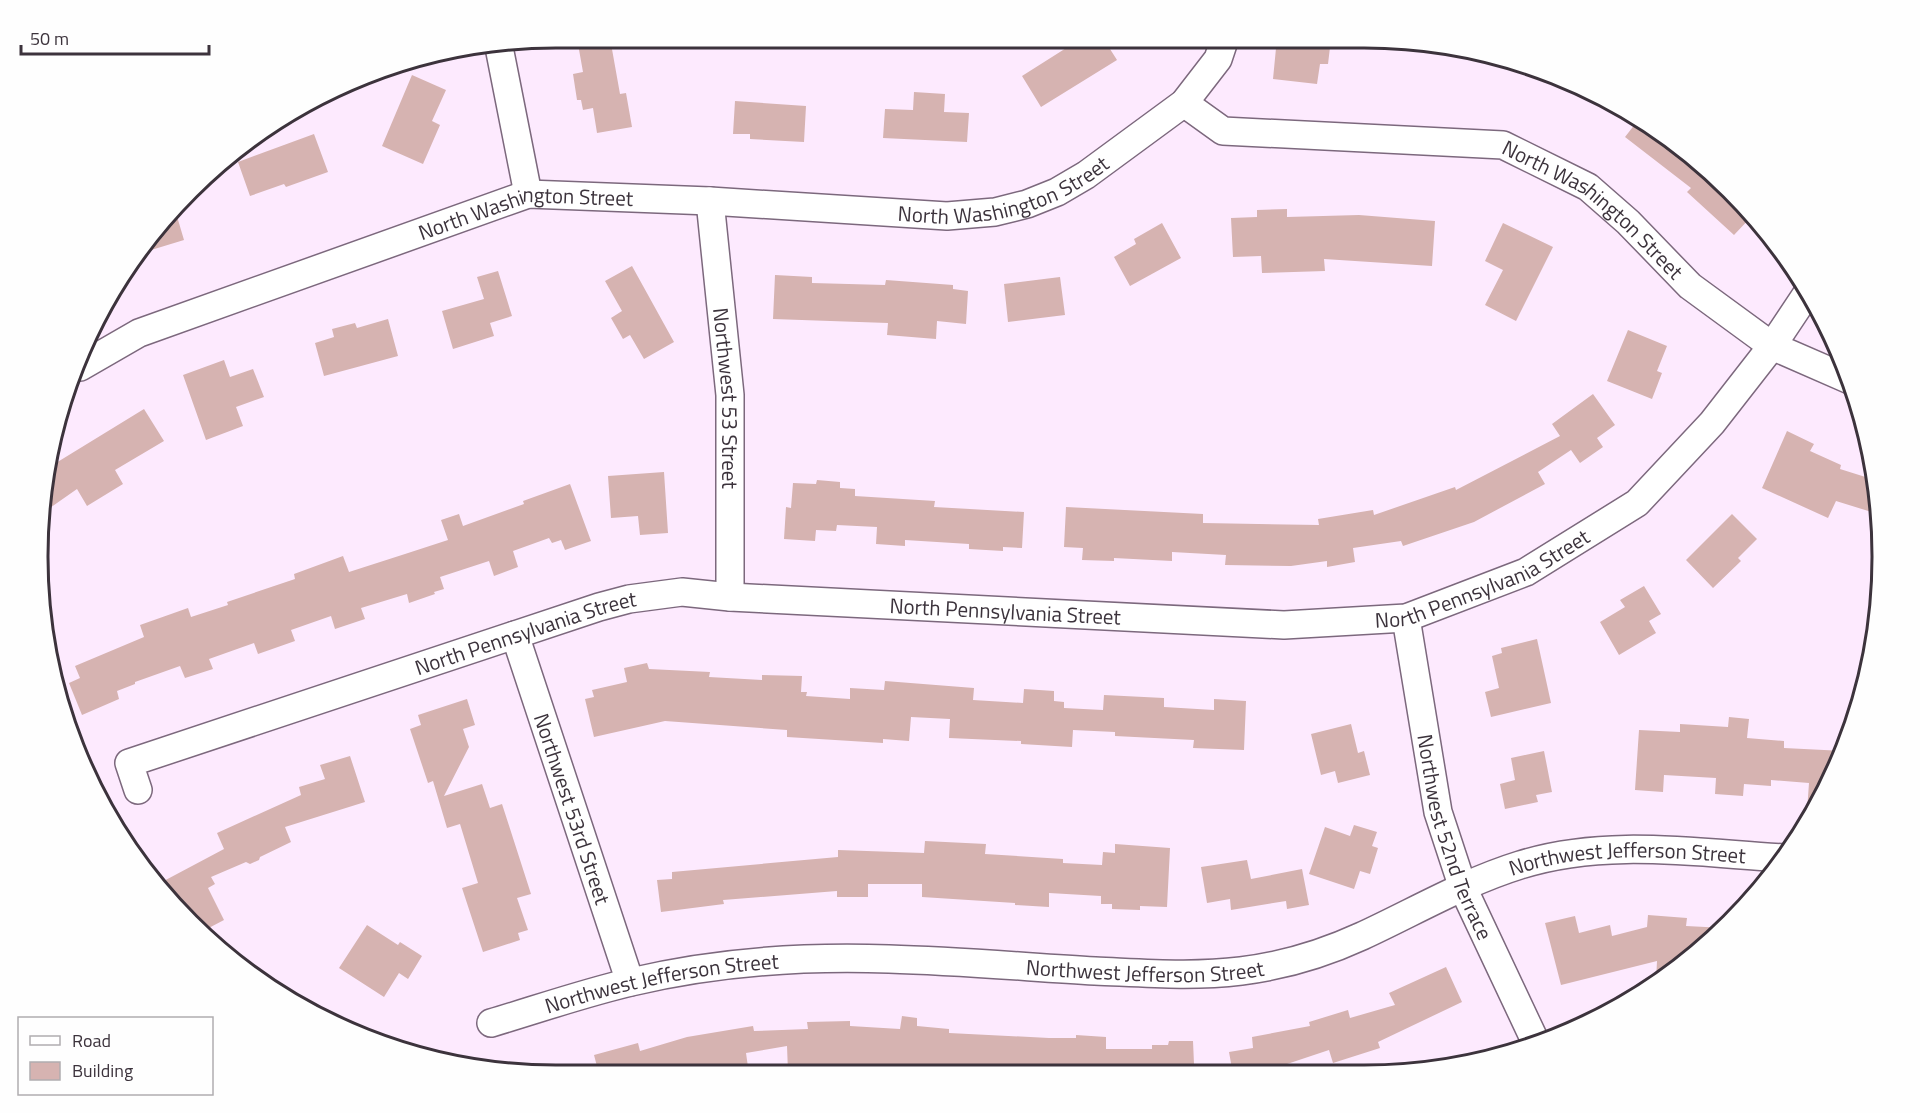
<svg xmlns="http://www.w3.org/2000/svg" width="1920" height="1113" viewBox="0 0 1920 1113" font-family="'Titillium Web',sans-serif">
  <rect width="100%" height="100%" fill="#fdeafe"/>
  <!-- building -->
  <path fill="#d6b3b1" d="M610,38l10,56 6,-1 6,34 -35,6 -4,-25 -10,2 -2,-10h-4l-4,-26 10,-2 -5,-28z
    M1082,38h21l14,22 -76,47 -19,-31z
    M1277,38l54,1 -3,25h-8l-3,20 -44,-5z
    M412,75l34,15 -14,31 8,4 -17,39 -41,-18z
    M914,92l31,2 -1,18 25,1 -2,29 -84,-4 2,-29 28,1z
    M735,101l71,5 -2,36 -54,-3v-5h-17z
    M1639,119l13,6 78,64 22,27 -18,19 -47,-43 4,-4 -66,-51z
    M314,134l14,38 -42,15 -2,-3 -34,12 -12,-34z
    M1287,209v8l72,-2 76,6 -3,45 -108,-7 1,12 -63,2 -1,-17 -28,1 -2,-39 26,-1v-7z
    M176,213l8,27 -46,14 12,-13z
    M1162,223l19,35 -51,28 -16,-29 22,-13 -2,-5z
    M1503,223l50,24 -37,74 -31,-16 18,-35 -18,-9z
    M632,266l42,76 -30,17 -14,-24 -7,4 -12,-21 11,-7 -17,-30z
    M498,271l14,45 -22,7 4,13 -41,13 -11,-38 42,-12 -7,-22z
    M775,275l37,2v6l73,2 1,-5 67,5v4l15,2 -2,33 -29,-3 -1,18 -49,-4 1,-12 -115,-4z
    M1060,277l5,38 -57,7 -4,-38z
    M388,319l10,37 -74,20 -9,-33 19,-6 -2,-8 23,-6 2,5z
    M1628,330l39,16 -10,25 5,2 -10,26 -45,-18z
    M224,360l6,17 23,-8 11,28 -28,10 7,19 -37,14 -23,-65z
    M1593,394l22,31 -18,13 6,9 -23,16 -9,-13 -33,22 7,12 -71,38 -71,24 -2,-5 -48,7 2,14 -28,5v-6l-36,5 -66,-1 1,-10 -54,-3v9l-58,-3v3l-32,-1 1,-12 -19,-1 2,-40 137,7v9l116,2 -1,-6 55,-9 1,5 81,-28 1,3 104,-54 -8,-12z
    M144,409l20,32 -49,29 8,14 -36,22 -10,-17 -30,21 4,-44z
    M1787,431l27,13 -4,7 31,14 -1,4 35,11 3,34 -42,-13 -8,17 -66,-30z
    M664,472l4,61 -28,2 -2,-19 -27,2 -3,-42z
    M817,480l23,2v6l15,1v7l80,5 -1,6 90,5 -2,36 -19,-1v4l-34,-2v-5l-64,-4v6l-29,-2 1,-17 -40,-2 -1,6 -20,-1 -1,11 -31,-2 2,-32 5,1 2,-25 23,1z
    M570,484l21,57 -26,9 -4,-10 -9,3 -3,-5 -36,13 5,16 -24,9 -5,-15 -49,16 4,12 -10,3 1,2 -26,9 -2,-9 -46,14 4,11 -30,10 -4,-13 -40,14 4,11 -37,13 -4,-11 -45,16 4,10 -28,9 -5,-12 -45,16v2l-18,7 2,8 -37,16 -13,-32 11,-5 -5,-12 69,-29 -4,-12 48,-17 3,9 37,-12 -1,-3 68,-23 -1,-5 49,-18 6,16 56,-18 43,-14 -7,-20 18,-6 4,12 61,-22 -1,-3z
    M1732,514l25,25 -19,19 3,3 -28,27 -27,-28z
    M1644,586l17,28 -12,7 7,12 -37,22 -19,-33 25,-15 -5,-7z
    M1537,639l14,64 -60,14 -6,-25 14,-4 -7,-32 10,-3 -1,-5z
    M647,663l2,6 61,3 -1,5 53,3v-5l40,1 -1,16h6l-1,4 44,3v-11l34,2 1,-9 89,7 -1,12 50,3 1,-14 30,2v10l10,1v6l39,2 1,-15 60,3v9l50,3v-11l32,2 -2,49 -51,-2 1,-8 -79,-4v-4l-42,-2 -1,17 -51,-3v-3l-72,-3 1,-19 -39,-2 -2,24 -26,-2v4l-96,-6v-7l-122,-9 -71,16 -9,-38 9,-2 -2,-7 35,-8 -3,-14z
    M467,699l8,26 -12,4 6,18 -25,49 38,-12 8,24 12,-4 29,90 -14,4 11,32 -10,3 2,7 -37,12 -21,-64 16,-5 -18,-59 -13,4 -14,-47 -5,2 -18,-54 11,-4 -3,-10z
    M1729,717l20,2 -2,19 37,3v7l60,3 -38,74 3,-42 -38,-3v6l-27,-2 -1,12 -28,-2 1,-16 -52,-3 -1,17 -28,-2 4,-60 41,2v-8l48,3z
    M1351,724l7,29 6,-2 6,24 -32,8 -3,-12 -14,4 -10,-41z
    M1544,751l8,41 -16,3 2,7 -33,7 -5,-25 15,-4 -4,-22z
    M350,756l15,46 -80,25 6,15 -31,15 -1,3 -9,4 -4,-2 -35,15 4,7 -7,4 16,32 -21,11 -37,-33 6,-3 -5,2 -7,-14 64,-34 -7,-16 84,-38 -2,-8 26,-8 -5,-14z
    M1354,825l23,7 -5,14 6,2 -8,26 -10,-3 -6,18 -45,-15 16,-47 25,9z
    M925,841l61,3 -1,10 78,5v4l39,2 1,-13 12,1v-9l55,4 -3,59 -27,-1v4l-28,-1v-5h-11v-8l-52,-3v14l-34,-2v-2l-93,-6v-13h-54v13h-31v-6l-114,9 1,4 -63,8 -4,-32 15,-1v-7l166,-15v-7l86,3z
    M1247,860l4,19 51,-10 7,36 -22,4 -1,-8 -55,9 -1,-11 -23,4 -6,-36z
    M1648,915l39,3 -1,8 39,2 -69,53 1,-20 -96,24 -16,-62 30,-7 4,17 31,-8 2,11 35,-9z
    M367,925l31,20 2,-3 22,14 -14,23 -9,-6 -15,24 -45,-29z
    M1446,967l16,35 -84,40 2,6 -47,15 -4,-13 -42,14 2,10h-56l-4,-22 24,-4 -1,-11 58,-11 -1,-4 39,-12 2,8 45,-13 -6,-12z
    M902,1016l15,2v8l32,3v4l100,5h27v-3l30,2v12h46v-4h16l1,-4h24l1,23h-8v10h-222l-50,-4v4h-20l1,-6 -43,-3v5l-64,2 -1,-26 -41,7 3,21h-150l-5,-19 44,-12 2,8 47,-14 66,-11 1,5 54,-2 -1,-7 43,-1v5l50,3z"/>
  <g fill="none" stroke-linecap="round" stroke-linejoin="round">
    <!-- street casing -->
    <g stroke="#7c687d" stroke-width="30">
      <g id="street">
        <path d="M499,47l29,147"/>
        <path id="s1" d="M1184,103l39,28 280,14 85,42 40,35 62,64 82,60 78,34"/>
        <path id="s2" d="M710,201l20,194v202"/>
        <path id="s3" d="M80,367l59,-34 389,-139 182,7 237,15 48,-4 32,-8 30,-12 29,-17 98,-72 34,-44 7,-21"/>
        <path id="s4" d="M1406,618l32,194 25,76 74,157"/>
        <path id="s5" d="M515,635l115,347"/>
        <path id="s6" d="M138,790l-9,-27 470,-156 30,-8 53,-7 48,5 554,28 122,-7 120,-46 111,-69 75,-80 60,-77 36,-54"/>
        <path id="s7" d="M491,1023c47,-14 93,-30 140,-41 84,-20 173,-26 258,-23 69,2 138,8 206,12 49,2 97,6 146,0 41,-5 84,-18 121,-35 52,-24 103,-54 158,-71 85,-27 177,-12 264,-7"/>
      </g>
    </g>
    <!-- street -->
    <use href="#street" stroke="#fff" stroke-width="27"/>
  </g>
  <g text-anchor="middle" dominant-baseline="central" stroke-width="4.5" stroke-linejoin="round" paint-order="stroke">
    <!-- street labels -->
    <g font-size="21" fill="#3c333c" stroke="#fefefe">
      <text stroke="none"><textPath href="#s3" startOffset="962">North Washington Street</textPath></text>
      <text stroke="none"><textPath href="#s1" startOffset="440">North Washington Street</textPath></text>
      <text stroke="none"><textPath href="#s3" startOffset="476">North Washington Street</textPath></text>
      <text stroke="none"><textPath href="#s2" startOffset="198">Northwest 53 Street</textPath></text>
      <text stroke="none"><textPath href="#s6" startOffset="1418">North Pennsylvania Street</textPath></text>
      <text stroke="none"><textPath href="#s6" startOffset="932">North Pennsylvania Street</textPath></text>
      <text stroke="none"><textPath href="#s6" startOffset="446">North Pennsylvania Street</textPath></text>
      <text stroke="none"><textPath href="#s5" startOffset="183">Northwest 53rd Street</textPath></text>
      <text stroke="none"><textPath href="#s4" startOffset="225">Northwest 52nd Terrace</textPath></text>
      <text stroke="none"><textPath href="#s7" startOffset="1166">Northwest Jefferson Street</textPath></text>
      <text stroke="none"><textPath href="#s7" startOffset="662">Northwest Jefferson Street</textPath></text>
      <text stroke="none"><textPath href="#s7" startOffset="176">Northwest Jefferson Street</textPath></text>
    </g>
  </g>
  <!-- crop -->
  <path d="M0 0H1920V1113H0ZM556 48H1364A508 508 0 0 1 1872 556V557A508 508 0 0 1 1364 1065H556A508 508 0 0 1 48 557V556A508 508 0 0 1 556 48Z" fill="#fefefe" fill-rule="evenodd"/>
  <path fill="none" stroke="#3c333c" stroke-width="3" d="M556 48H1364A508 508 0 0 1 1872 556V557A508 508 0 0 1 1364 1065H556A508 508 0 0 1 48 557V556A508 508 0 0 1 556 48Z"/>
  <!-- legend -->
  <rect x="18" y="1017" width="195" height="78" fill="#fefefe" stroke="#b0adb0" stroke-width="1.5"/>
  <rect x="30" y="1036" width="30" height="9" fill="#ffffff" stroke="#b0adb0" stroke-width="1.5"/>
  <text x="72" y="1047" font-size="18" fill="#3c333c">Road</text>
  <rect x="30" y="1062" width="30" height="18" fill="#d6b3b1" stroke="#b0adb0" stroke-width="1.5"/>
  <text x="72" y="1077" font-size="18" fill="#3c333c">Building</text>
  <!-- scale -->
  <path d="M21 45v9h188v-9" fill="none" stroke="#3c333c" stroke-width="3"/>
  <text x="30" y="45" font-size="18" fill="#3c333c" stroke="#fefefe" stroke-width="4.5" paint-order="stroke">50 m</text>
</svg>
